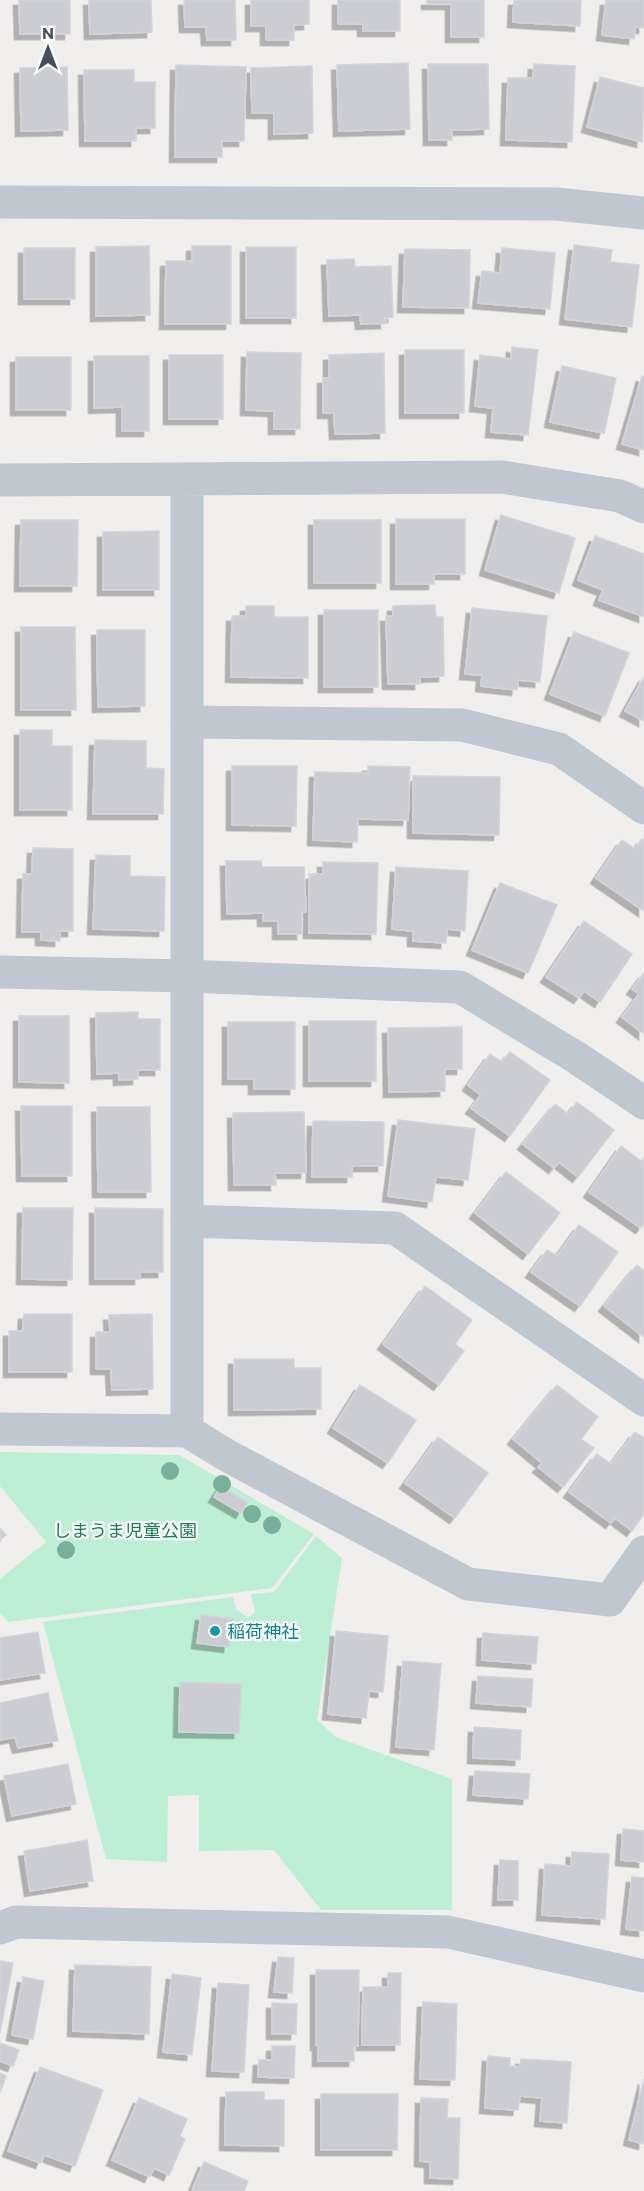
<svg xmlns="http://www.w3.org/2000/svg" width="644" height="2191" viewBox="0 0 644 2191" font-family="Commissioner,'Noto Sans JP',sans-serif">
  <defs>
    <filter id="shadow"><feDropShadow dx="-5.5" dy="5.5" stdDeviation="0" flood-color="#0004"/></filter>
  </defs>
  <rect width="100%" height="100%" fill="#f1eeee"/>
  <!-- green -->
  <path fill="#bcefd4" d="M0,1452l179,3 135,79 -42,54 -264,34 -8,-9v-34l46,-37 -46,-56z
    M316,1536l26,22 -25,162 19,17 116,42v131h-131l-47,-60 -75,1v-56l-31,1 -1,66 -61,-3 -63,-237 190,-25 3,12 12,9 7,-6 -4,-18 23,-2z"/>
  <!-- building -->
  <path fill="#cbcdd3" stroke="#d2d4da" stroke-width="1.5" filter="url(#shadow)" d="M19,0h51v34h-50z
    M89,0h62l1,32 -62,2z
    M184,0h51l1,40h-29l-1,-13h-21z
    M251,0h58v24l-15,1v15h-28v-14h-15z
    M338,0h62v31h-37v-7h-25z
    M427,0h57v37h-33v-33h-24z
    M514,0h67l-1,26 -67,-4z
    M606,0h38v28l-9,-1 -1,12 -32,-4z
    M408,63l2,66 -71,2 -2,-66z
    M428,64h60l1,65 -37,1v10h-23z
    M534,64l41,2 -3,76 -66,-2 2,-62h25z
    M176,65l70,2 -2,74h-22v16h-47z
    M312,66l1,67 -39,1v-21h-22l-1,-45z
    M67,67l1,63 -47,1 -1,-63z
    M84,70h50v12h21v46h-19v13h-51z
    M600,77l44,11 -2,54 -55,-15z
    M574,245l38,5 -2,12 29,3 -7,62 -67,-8z
    M149,246l1,69 -54,1v-69z
    M192,246h39v78h-66l1,-63h26z
    M246,247h50v71h-50z
    M24,248h51v51h-51z
    M502,248l53,5 -5,56 -72,-6 4,-32 18,2z
    M405,249l65,1 -1,58 -66,-1z
    M354,259l1,8 36,-1 2,51 -8,1 1,5 -25,1 -1,-9 -31,1 -2,-56z
    M512,347l26,3 -10,85 -37,-3 2,-24 -18,-2 5,-51 31,4z
    M405,350h59v63h-59z
    M247,352l54,1 -1,76h-26v-18l-28,-1z
    M384,353l1,80 -50,1 -1,-21h-11v-35h6v-23z
    M169,355h54v64h-54z
    M94,356h55v75h-27v-24l-28,1z
    M16,357h55v53h-55z
    M562,366l54,12 -12,55 -54,-11z
    M642,376l2,1v73l-22,-6z
    M501,515l74,23 -16,55 -74,-23z
    M396,519h69v55h-31v10h-38z
    M21,520h57l-1,66h-57z
    M314,520h67v63h-67z
    M159,531v59h-56v-58z
    M595,536l49,18v63l-45,-17 4,-10 -25,-10z
    M435,605l1,12h7l1,59 -24,1v7h-32l-2,-68h7v-10z
    M246,606h28v11h34v61l-77,-1 1,-61h14z
    M472,608l75,8 -7,66 -22,-2 -1,10 -36,-4 1,-11 -17,-1z
    M324,610h54v77h-54z
    M21,627h54l1,83h-55z
    M97,630h48v76l-47,1z
    M574,632l55,21 -24,63 -55,-22z
    M644,677v44l-19,-10z
    M20,730h32v16h20v64h-52z
    M95,740l51,1v27l18,1 -1,45h-70z
    M232,766h65l-1,60 -64,-1z
    M368,766l42,1 -2,53 -50,-1 -1,23 -44,-2 2,-68 53,1z
    M413,776l87,1 -1,58 -86,-2z
    M642,839l2,2v70l-48,-33 26,-38 13,9z
    M33,848l40,1v82h-13v10l-19,-1v-8h-19l1,-58h9z
    M96,855l34,1v20l35,1 -1,54 -71,-2z
    M226,861h35l1,6h42l2,45h-5l1,22h-24v-13h-15v-8l-36,1z
    M323,862l55,1 -2,71 -67,-1v-59h14z
    M396,867l72,4 -3,60 -18,-2 -1,14 -33,-2v-10l-21,-2z
    M500,883l57,22 -29,68 -56,-23z
    M584,921l48,33 -32,48 -16,-11 -5,7 -33,-21z
    M644,973v61l-22,-17 17,-23 -7,-5z
    M138,1012v7h22v51h-22v9l-19,1v-7l-22,1 -1,-61z
    M19,1016h50v67l-50,-1z
    M309,1021h67v60h-67z
    M228,1022h67v67h-41v-10h-26z
    M462,1027v42h-17v22l-56,1 -1,-64z
    M510,1052l40,28 -40,56 -39,-28 10,-13 -13,-10 22,-31 12,8z
    M577,1102l37,28 -36,47 -19,-15 -5,6 -31,-24 32,-40 13,10z
    M21,1106h51v70h-50z
    M97,1107h53l1,85h-53z
    M304,1112l2,61h-31l1,12h-42l-1,-72z
    M398,1120l77,9 -7,51 -32,-3 -4,25 -44,-6z
    M313,1121l71,1 -1,44h-31v11h-40z
    M621,1146l20,15 3,-4v67l-3,4 -52,-36z
    M506,1172l54,41 -32,41 -53,-41z
    M23,1208h50l-1,72 -50,-1z
    M95,1208l68,1v63h-23v7h-45z
    M579,1225l39,27 -38,54 -49,-34 16,-22 10,6z
    M637,1265l7,6v66l-40,-31z
    M425,1286l47,34 -17,24 9,7 -25,34 -56,-41z
    M24,1314h48v58h-63v-41h14z
    M152,1314l1,75 -41,1 -1,-21h-15v-37h14l-1,-17z
    M234,1359h60v9h27v41l-87,1z
    M360,1385l56,35 -28,43 -55,-35z
    M557,1385l41,32 -17,22 13,9 -31,39 -25,-20 4,-4 -29,-24z
    M635,1432l9,6v76l-12,17 -17,-13 -4,5 -42,-31 28,-38 14,10z
    M438,1437l50,36 -33,45 -50,-35z
    M221,1486l26,16 -6,11 -27,-16z
    M0,1528l6,7 -6,5z
    M201,1615l32,4 -4,28 -32,-4z
    M336,1631l52,5 -5,56 -14,-1 -3,27 -38,-4z
    M38,1632l7,41 -45,7v-42z
    M483,1633l55,4 -2,27 -54,-4z
    M403,1661l38,3 -7,86 -38,-3z
    M478,1676l55,3 -2,28 -55,-4z
    M180,1682l61,2 -2,49 -60,-1z
    M48,1693l10,48 -40,7 -3,-11 -15,3v-37z
    M474,1727l47,3 -1,30 -47,-2z
    M68,1764l8,40 -64,12 -8,-40z
    M475,1771l55,3 -2,25 -55,-4z
    M623,1829l21,2v31l-23,-2z
    M87,1840l6,41 -63,10 -6,-40z
    M572,1852l37,2 -4,65 -63,-4 3,-51 26,2z
    M500,1860l18,1v39h-20z
    M632,1877l12,1v53l-18,-2z
    M278,1957l16,1 -2,35 -18,-1z
    M0,1961l13,2 -13,70z
    M75,1965l76,2 -2,67 -76,-3z
    M316,1970h43l-1,76h-4v15h-36v-16h-2z
    M388,1973h13l-1,72h-38l1,-58h25z
    M172,1974l29,4 -9,77 -29,-3z
    M23,1977l21,4 -11,58 -21,-4z
    M218,1983l31,2 -5,87 -32,-1z
    M423,2002l34,2 -2,76 -35,-1z
    M272,2003l25,1 -1,30h-24z
    M0,2043l19,7 -6,16 -13,-5z
    M272,2046h23l-1,32 -36,-1 1,-17h13z
    M488,2056l22,2v8l10,1 1,-8 50,3 -4,61 -27,-2 2,-23 -22,-2 -2,14 -33,-2z
    M40,2067l63,23 -28,76 -31,-11 -3,8 -33,-12z
    M0,2073l6,3 -6,17z
    M644,2079v65l-15,-4z
    M226,2092h38v8h20v46l-59,-1z
    M321,2094h77l-1,56h-76z
    M139,2098l48,21 -7,17 5,3 -16,36 -15,-7 -4,9 -38,-17z
    M421,2098l27,1 -1,19h13l-2,61 -28,-1v-16l-10,-1z
    M204,2162l44,19 -4,10h-52z"/>
  <g fill="none" stroke-linecap="round" stroke-linejoin="round">
    <!-- minor -->
    <path stroke="#bfc7d1" stroke-width="33" d="M187,479v952
      M0,480l502,-3 118,19 24,11
      M187,722l275,3 97,24 85,59
      M0,972l187,4 273,11 117,71 67,45
      M187,1221l208,7 249,172
      M0,1429l187,2 41,25 240,128 142,16 34,-48
      M0,1928l16,-6 432,10 196,44"/>
    <!-- tertiary -->
    <path stroke="#bfc7d1" stroke-width="33" d="M0,202l556,2 88,9"/>
  </g>
  <!-- trees -->
  <g fill="#79b099">
    <circle cx="170" cy="1471" r="9"/>
    <circle cx="222" cy="1484" r="9"/>
    <circle cx="252" cy="1514" r="9"/>
    <circle cx="272" cy="1525" r="9"/>
    <circle cx="66" cy="1550" r="9"/>
  </g>
  <!-- markers -->
  <circle fill="#0f9aa8" stroke="#fff" stroke-width="2" cx="215" cy="1631" r="6"/>
  <g text-anchor="middle" dominant-baseline="central" stroke-width="4.5" stroke-linejoin="round" paint-order="stroke">
    <!-- park labels -->
    <g font-size="18" fill="#177e53" stroke="#fff">
      <text x="125" y="1530">しまうま児童公園</text>
    </g>
    <!-- culture labels -->
    <g font-size="18" fill="#0d838f" stroke="#fff" text-anchor="start">
      <text x="227" y="1631">稲荷神社</text>
    </g>
  </g>
  <!-- north arrow -->
  <g transform="translate(48 48)" stroke="#ffffff" stroke-width="4.5" paint-order="stroke">
  <path d="M0-4.5L10 22L0 15L-10 22Z" fill="#46505c"/>
  <text y="-9" font-size="16" font-weight="bold" text-anchor="middle" fill="#46505c">N</text>
  </g>
</svg>
